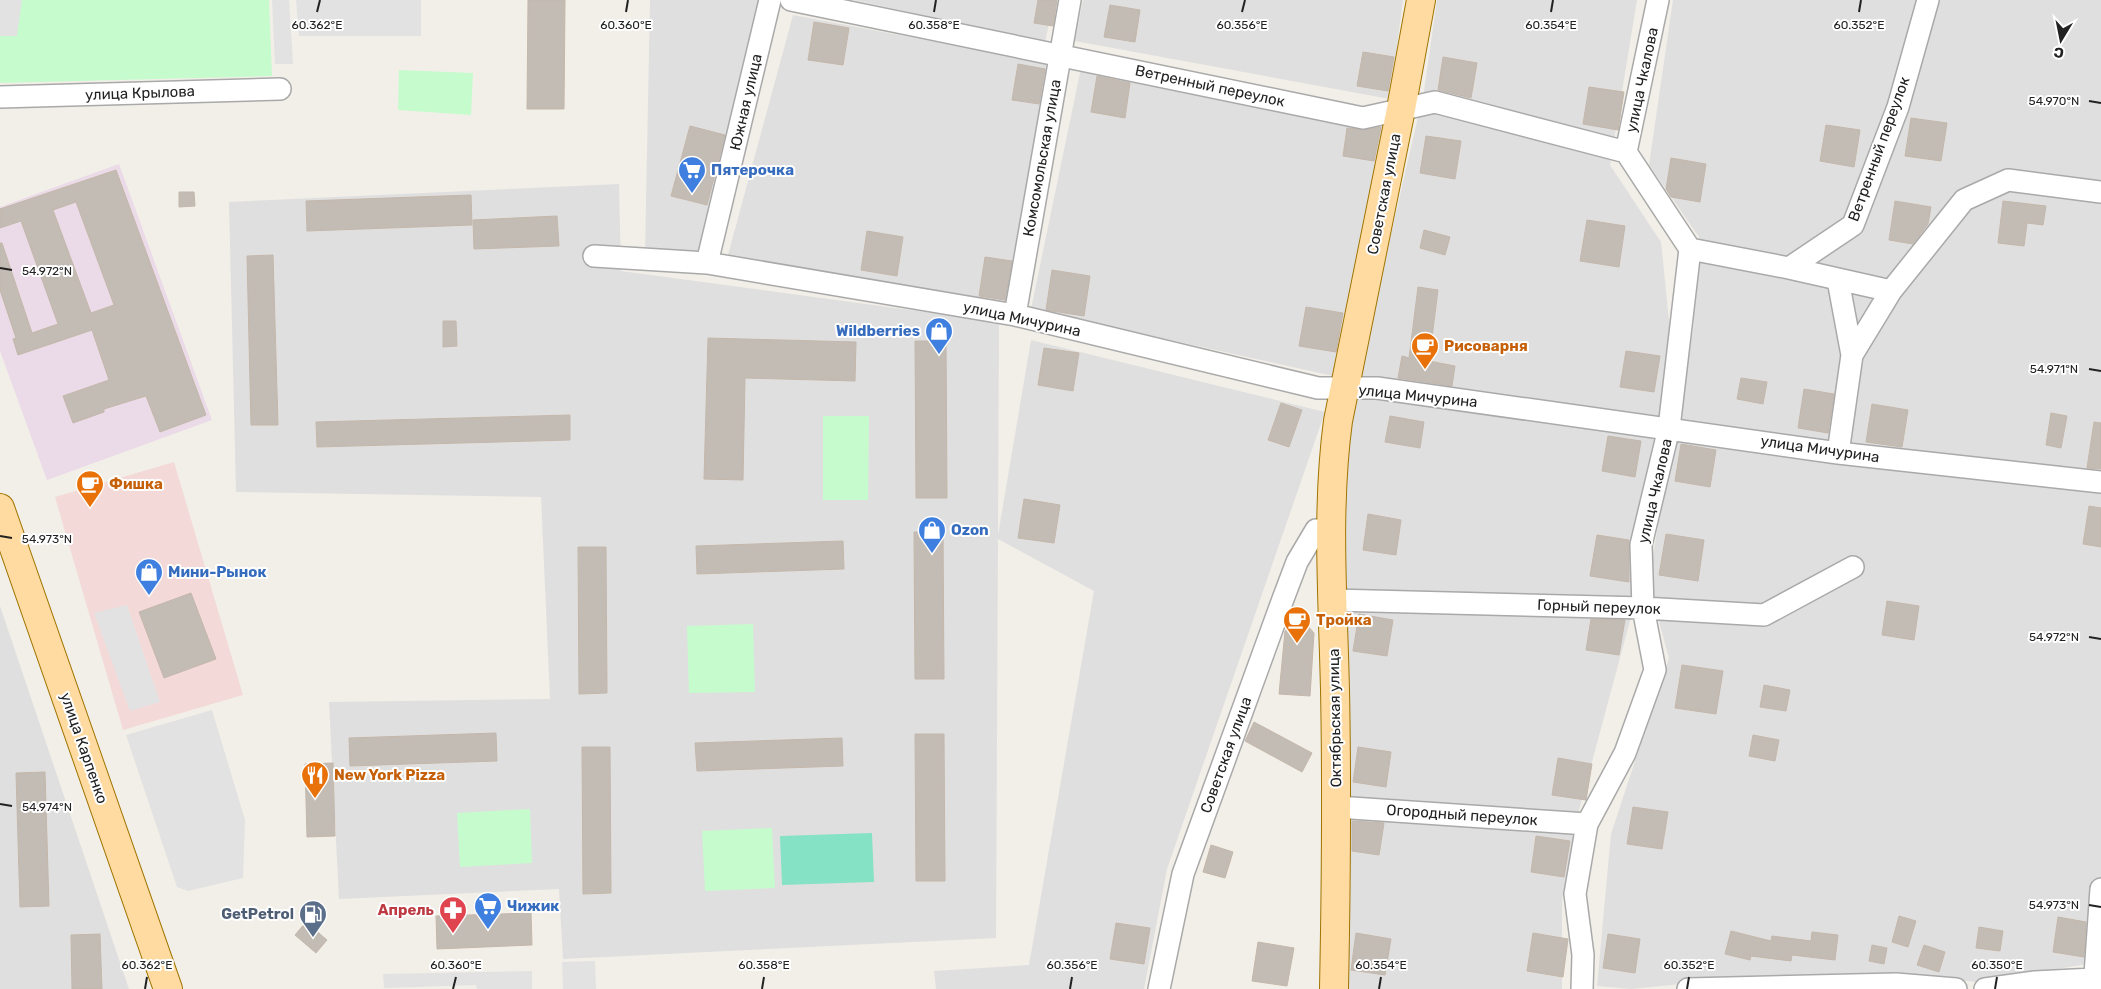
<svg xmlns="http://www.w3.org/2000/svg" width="2101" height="989" viewBox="0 0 2101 989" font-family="Rubik,sans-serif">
  <rect width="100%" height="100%" fill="#f2efe8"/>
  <!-- residential -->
  <path fill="#e0dfdf" d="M650,0h112l-60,256 -57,-4z
    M854,0h200l-9,42z
    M1083,0h320l-13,99 -315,-58z
    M1437,0h200l-27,165 51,77 10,98 -37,266 -55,204 -17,90v89h-215l-1,-560 78,-338z
    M1673,0h428v878l-8,85 -117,19 -82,-9 -152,5 -111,11 -34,-3 14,-152 58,-176 -21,-76 45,-252 6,-93 -50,-72z
    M793,15l254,48 -38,246 -281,-54z
    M1081,68l309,61 -57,247 -302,-67z
    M619,184l2,87 378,51 -1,213 33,-195 294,72 -158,457 -23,120h-208l-2,-18 95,-6 65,-374 -96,-52 -2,399 -433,21 -4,-70 -220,10 -10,-197 221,-3 -9,-202 -305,-5 -7,-290z
    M0,606l129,383h-129z"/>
  <!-- commercial -->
  <path fill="#f3dad8" d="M174,462l69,233 -120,35 -68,-233z"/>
  <!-- industrial -->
  <path fill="#ebdae7" d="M119,164l93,256 -165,60 -47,-129v-144z"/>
  <!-- park -->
  <path fill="#c6fbcd" d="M0,0h269l3,76 -272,7z
    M399,70l74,3 -2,42 -73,-5z
    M823,416h46l-1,84h-45z
    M753,624l2,68 -66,1 -2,-67z
    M530,809l2,54 -72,4 -3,-54z
    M772,828l3,60 -70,3 -3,-60z"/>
  <!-- pitch -->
  <path fill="#85e2c4" d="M872,833l2,49 -92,3 -2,-49z"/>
  <!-- parking -->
  <path fill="#e2e2e2" d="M0,0h22l-5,36h-17z
    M272,0h17l4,64h-18z
    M296,0h125v36h-122z
    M127,605l33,97 -30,9 -36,-98z
    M212,710l33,110 -2,58 -55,13 -11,-4 -51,-152z
    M595,961l1,28h-33l-1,-27z
    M532,971v18h-55l-1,-4 -92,3 -1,-14z"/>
  <!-- building -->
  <path fill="#c3bcb4" stroke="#c4b7aa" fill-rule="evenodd" d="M528,0h37l-1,109h-37z
    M1038,0h19l-4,26 -19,-3z
    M1110,5l30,5 -5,32 -31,-5z
    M814,22l35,6 -6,37 -35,-5z
    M1363,52l31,5 -6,34 -31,-5z
    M1443,57l34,6 -6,35 -33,-8z
    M1018,64l27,5 -6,35 -27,-4z
    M1097,76l33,7 -5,35 -34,-6z
    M1589,87l35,5 -6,38 -35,-6z
    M1911,118l36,5 -6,38 -36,-5z
    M1826,125l34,5 -6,37 -34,-6z
    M690,126l35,9 -18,70 -36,-9z
    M1381,127l-7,34 -31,-5 4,-28 18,2z
    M1426,136l35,5 -6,38 -35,-6z
    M1671,158l35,6 -6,38 -29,-5 -5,-8z
    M116,170l90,245 -46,17 -14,-36 -42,13v3l-31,11 -10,-27 46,-16 -17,-50 -74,25 -5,-16 3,-1 -16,-48v-47h2l30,90 26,-9 -37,-103 -21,7v-19zM76,202l38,103 -23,8 -38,-103z
    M179,192h15l1,14 -16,1z
    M471,195l1,30 -165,6 -1,-30z
    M1895,201l36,6 -3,17 -15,20 -24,-4z
    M2003,201l43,5 -3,19 -16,-2 -3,23 -26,-3z
    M557,216l2,30 -85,3 -1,-29z
    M1587,220l38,6 -6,41 -39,-6z
    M1424,230l26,7 -5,18 -25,-7z
    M867,231l36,6 -6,39 -36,-6z
    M273,255l5,170h-27l-4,-169z
    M985,257l27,4 -7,39 -26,-4z
    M1052,270l38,6 -6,40 -38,-6z
    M1418,287l20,3 -9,71 26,5 -3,20 -54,-8 4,-22 7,2z
    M1306,307l37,6 -7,39 -37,-6z
    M443,321h13l1,25 -14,1z
    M708,338l148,4 -1,39 -110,-3 -2,102 -39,-1z
    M915,341h31l1,157h-31z
    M1044,348l35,5 -6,38 -35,-6z
    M1626,351l34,5 -6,36 -34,-5z
    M1741,378l26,4 -4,22 -26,-5z
    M1804,389l30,5 -6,39 -30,-5z
    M1281,403l21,7 -13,37 -21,-7z
    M1872,404l36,6 -6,37 -36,-5z
    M2051,413l16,3 -6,32 -15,-3z
    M570,415v25l-253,7 -1,-25z
    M1390,416l34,6 -4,26 -35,-6z
    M2094,422l7,1v46l-14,-1z
    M1608,436l33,5 -6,36 -33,-6z
    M1681,444l35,6 -6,37 -35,-6z
    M1024,499l36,6 -6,38 -36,-5z
    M2089,506l12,2v39l-18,-3z
    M1368,514l33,6 -5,35 -33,-5z
    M914,532h29l1,147h-29z
    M1666,534l38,6 -6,41 -39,-6z
    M1597,535l32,5v42l-39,-6z
    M843,541l1,28 -147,5 -1,-28z
    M578,547h28l1,146 -28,1z
    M191,593l25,66 -52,19 -25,-66z
    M1887,601l32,5 -5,34 -32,-5z
    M1359,614l34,6 -6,36 -34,-5z
    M1591,619l34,1 -6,35 -33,-5z
    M1300,622l6,2 8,9 -4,63 -31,-2 6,-63 9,-8z
    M1682,665l41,6 -7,43 -41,-6z
    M1764,685l26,5 -4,21 -26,-4z
    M1254,722l58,31 -10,19 -57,-31z
    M496,733l1,28 -147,5 -1,-28z
    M915,734h29l1,147h-29z
    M1753,735l26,5 -4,21 -26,-5z
    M842,738l1,28 -146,5 -2,-28z
    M582,747h28l1,146 -28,1z
    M1358,747l33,5 -5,35 -33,-5z
    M1558,758l34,6 -6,36 -34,-5z
    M333,763l2,73 -28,1 -2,-73z
    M45,772l4,134 -29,1 -4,-134z
    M1633,807l35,5 -6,37 -35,-5z
    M1352,821l32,2 -5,32 -27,-4z
    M1536,836l34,5 -6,36 -33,-5z
    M1211,845l22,7 -8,26 -22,-6z
    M531,913l1,32 -95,4 -1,-33z
    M1899,916l17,5 -8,26 -16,-5z
    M2058,917l28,5 -2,35 -31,-5z
    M306,922l21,18 -11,13 -21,-18z
    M1116,923l34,5 -6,36 -34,-5z
    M1979,927l24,4 -3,20 -24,-3z
    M1731,931l40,10 1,-5 39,5 1,-9 26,3 -3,25 -43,-5 -1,6 -40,-5 -1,4 -25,-6z
    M1356,933l35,6 -6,36 -34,-5z
    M1533,933l35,6 -5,38 -36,-6z
    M100,934l2,55h-30l-1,-54z
    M1608,934l32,5 -5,34 -32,-5z
    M1258,942l36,6 -7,38 -35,-5z
    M1872,945l15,3 -3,16 -15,-3z
    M1924,945l21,7 -6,20 -22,-7z"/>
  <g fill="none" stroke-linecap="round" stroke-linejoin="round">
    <!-- minor casing -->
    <g stroke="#a9a9a9" stroke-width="24">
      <path id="minor" d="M791,0l572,118 72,-16 191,50
        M0,97l280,-8
        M1690,249l99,19 102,23 73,-91 44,-20 93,12
        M594,256l113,7 308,52 303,73h59l461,65 263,29
        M707,263l63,-263
        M1789,268l64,-43 45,-118 30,-107
        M1015,315l55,-315
        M1852,355l39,-64
        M1838,453l14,-98 -14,-75
        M1333,600l310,8 121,7 89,-48
        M1337,807l250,17
        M1159,989l24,-115 100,-275 14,-37 19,-32
        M1582,989l1,-34 -8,-61 12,-70 38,-71 30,-83 -12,-62 -2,-63 28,-117 21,-179 -64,-97 32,-152
        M1688,989l208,-5 60,5
        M1985,989l50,-7 59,-3
        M2094,989l7,-100"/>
    </g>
    <!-- major casing -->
    <g stroke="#9f7400" stroke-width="30">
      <path id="major" d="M0,508l168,481
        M1334,989c2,-100 3,-199 1,-299 -2,-90 -9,-180 3,-269l63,-312 20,-109"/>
    </g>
    <!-- minor -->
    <use href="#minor" stroke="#fff" stroke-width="21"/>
    <!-- major -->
    <use href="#major" stroke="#ffdba1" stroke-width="28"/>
  </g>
  <!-- ticks -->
  <path fill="none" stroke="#222" stroke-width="2" d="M317,12l3,-12M626,12l2,-12M934,12l2,-12M1242,12l3,-12M1551,12l2,-12M1859,12l2,-12M2089,101l12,2M0,268l12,2M2089,369l12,2M0,536l12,2M2089,637l12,2M0,804l12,2M2089,905l12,2M145,989l2,-12M453,989l3,-12M762,989l2,-12M1070,989l2,-12M1379,989l2,-12M1687,989l2,-12M1995,989l2,-12"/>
  <!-- icons -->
  <defs>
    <g id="supermarket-pin" transform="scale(1.4375)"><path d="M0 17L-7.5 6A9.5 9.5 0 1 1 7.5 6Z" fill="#3f7fe0" stroke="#fff"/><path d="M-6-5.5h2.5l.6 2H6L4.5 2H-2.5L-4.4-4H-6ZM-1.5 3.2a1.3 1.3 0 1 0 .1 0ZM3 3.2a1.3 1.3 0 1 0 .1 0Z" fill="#fff"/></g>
    <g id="shop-pin" transform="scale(1.4375)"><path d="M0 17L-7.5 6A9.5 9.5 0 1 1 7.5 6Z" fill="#3f7fe0" stroke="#fff"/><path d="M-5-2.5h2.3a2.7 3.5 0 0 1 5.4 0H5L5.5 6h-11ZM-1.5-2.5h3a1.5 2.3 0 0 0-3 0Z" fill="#fff"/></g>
    <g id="cafe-pin" transform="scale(1.4375)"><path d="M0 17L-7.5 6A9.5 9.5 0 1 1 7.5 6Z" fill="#e8710a" stroke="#fff"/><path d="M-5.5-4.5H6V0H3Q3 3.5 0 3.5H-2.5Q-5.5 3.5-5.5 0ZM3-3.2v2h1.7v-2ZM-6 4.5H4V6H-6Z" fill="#fff"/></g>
    <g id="restaurant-pin" transform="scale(1.4375)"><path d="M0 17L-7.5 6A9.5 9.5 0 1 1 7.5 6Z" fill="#e8710a" stroke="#fff"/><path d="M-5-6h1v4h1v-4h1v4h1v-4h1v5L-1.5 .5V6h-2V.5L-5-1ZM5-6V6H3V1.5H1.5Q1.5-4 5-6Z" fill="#fff"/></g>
    <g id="pharmacy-pin" transform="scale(1.4375)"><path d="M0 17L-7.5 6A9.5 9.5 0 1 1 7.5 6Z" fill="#e0444e" stroke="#fff"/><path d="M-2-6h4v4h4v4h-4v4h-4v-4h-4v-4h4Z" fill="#fff"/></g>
    <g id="fuel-pin" transform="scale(1.4375)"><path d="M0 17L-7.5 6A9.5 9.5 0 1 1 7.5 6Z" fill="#5c6f8a" stroke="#fff"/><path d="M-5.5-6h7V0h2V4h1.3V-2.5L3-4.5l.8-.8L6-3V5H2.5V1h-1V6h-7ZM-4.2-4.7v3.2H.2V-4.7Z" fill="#fff"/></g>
  </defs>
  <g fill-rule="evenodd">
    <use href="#supermarket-pin" x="692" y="170"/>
    <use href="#shop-pin" x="939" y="331"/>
    <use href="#cafe-pin" x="1425" y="346"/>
    <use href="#cafe-pin" x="90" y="484"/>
    <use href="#shop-pin" x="932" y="530"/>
    <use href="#shop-pin" x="149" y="572"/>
    <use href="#cafe-pin" x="1297" y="620"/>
    <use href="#restaurant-pin" x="315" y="775"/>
    <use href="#supermarket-pin" x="488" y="906"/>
    <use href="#pharmacy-pin" x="453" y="910"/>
    <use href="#fuel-pin" x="313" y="914"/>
  </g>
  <g text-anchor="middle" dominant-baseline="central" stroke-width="4" stroke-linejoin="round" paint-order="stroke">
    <!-- street labels -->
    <g font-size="15" fill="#222" stroke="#fff">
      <text transform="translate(1642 80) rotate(-78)">улица Чкалова</text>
      <text transform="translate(1210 86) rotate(12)">Ветренный переулок</text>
      <text transform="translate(140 93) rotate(-2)">улица Крылова</text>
      <text transform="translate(746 102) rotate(-77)">Южная улица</text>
      <text transform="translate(1879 149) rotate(-70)">Ветренный переулок</text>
      <text transform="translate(1042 158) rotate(-80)">Комсомольская улица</text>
      <text transform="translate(1384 194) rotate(-79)">Советская улица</text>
      <text transform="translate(1022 319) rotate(12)">улица Мичурина</text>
      <text transform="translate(1418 396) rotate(6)">улица Мичурина</text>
      <text transform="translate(1820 449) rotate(8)">улица Мичурина</text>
      <text transform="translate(1655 491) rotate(-77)">улица Чкалова</text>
      <text transform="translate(1599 607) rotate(2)">Горный переулок</text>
      <text transform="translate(1335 718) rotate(-91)">Октябрьская улица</text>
      <text transform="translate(84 748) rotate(71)">улица Карпенко</text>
      <text transform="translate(1226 755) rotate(-70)">Советская улица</text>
      <text transform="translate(1462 815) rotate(4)">Огородный переулок</text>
    </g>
    <!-- shop labels -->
    <g font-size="15" font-weight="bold" fill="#366cbe" stroke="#fff" text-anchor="start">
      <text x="711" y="170">Пятерочка</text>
      <text x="920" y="331" text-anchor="end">Wildberries</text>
      <text x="951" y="530">Ozon</text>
      <text x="168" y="572">Мини-Рынок</text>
      <text x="507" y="906">Чижик</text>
    </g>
    <!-- food labels -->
    <g font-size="15" font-weight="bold" fill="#c56008" stroke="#fff" text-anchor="start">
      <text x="1444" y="346">Рисоварня</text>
      <text x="109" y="484">Фишка</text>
      <text x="1316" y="620">Тройка</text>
      <text x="334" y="775">New York Pizza</text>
    </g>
    <!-- health labels -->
    <g font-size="15" font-weight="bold" fill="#be3a42" stroke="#fff" text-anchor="end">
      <text x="434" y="910">Апрель</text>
    </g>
    <!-- service labels -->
    <g font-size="15" font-weight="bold" fill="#4e5e75" stroke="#fff" text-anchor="end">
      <text x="294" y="914">GetPetrol</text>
    </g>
  </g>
  <g font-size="12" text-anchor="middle" fill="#222" stroke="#fff" stroke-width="4" stroke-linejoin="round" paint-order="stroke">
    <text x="934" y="29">60.358°E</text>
    <text x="1242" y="29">60.356°E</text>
    <text x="317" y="29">60.362°E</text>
    <text x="626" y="29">60.360°E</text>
    <text x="1551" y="29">60.354°E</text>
    <text x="1859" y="29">60.352°E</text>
    <text x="2054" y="105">54.970°N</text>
    <text x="47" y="275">54.972°N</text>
    <text x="2054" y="373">54.971°N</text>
    <text x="47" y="543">54.973°N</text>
    <text x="2054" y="641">54.972°N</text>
    <text x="47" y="811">54.974°N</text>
    <text x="2054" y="909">54.973°N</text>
    <text x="147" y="969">60.362°E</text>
    <text x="456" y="969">60.360°E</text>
    <text x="764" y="969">60.358°E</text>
    <text x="1072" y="969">60.356°E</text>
    <text x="1381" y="969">60.354°E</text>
    <text x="1689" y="969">60.352°E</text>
    <text x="1997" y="969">60.350°E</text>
  </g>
  <!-- north arrow -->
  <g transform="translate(2061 40) rotate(190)" stroke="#ffffff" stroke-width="4" paint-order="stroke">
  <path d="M0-4L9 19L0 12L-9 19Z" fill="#222222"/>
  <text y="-8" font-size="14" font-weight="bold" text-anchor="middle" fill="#222222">С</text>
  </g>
</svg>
